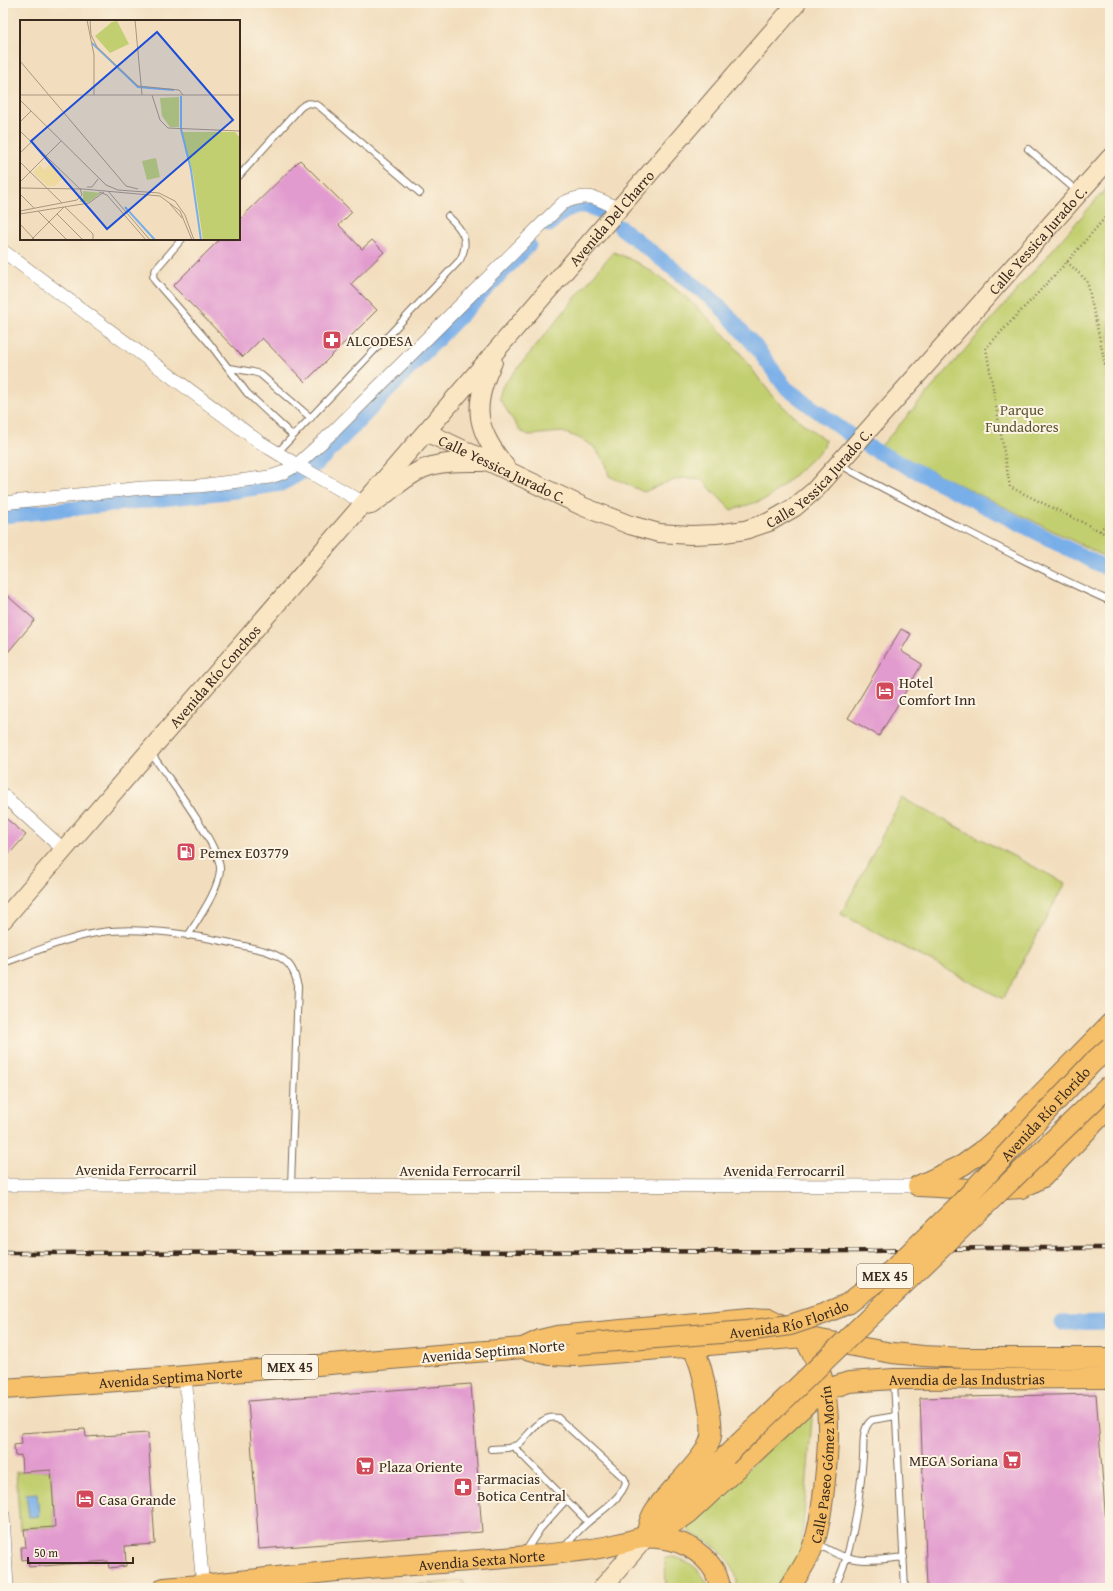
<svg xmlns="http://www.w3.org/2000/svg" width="1113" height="1591" viewBox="0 0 1113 1591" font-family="'Gentium Book Plus',serif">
  <rect width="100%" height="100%" fill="#fcf5e5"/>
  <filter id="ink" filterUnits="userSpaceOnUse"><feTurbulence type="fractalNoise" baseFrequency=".025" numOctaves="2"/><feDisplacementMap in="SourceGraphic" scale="8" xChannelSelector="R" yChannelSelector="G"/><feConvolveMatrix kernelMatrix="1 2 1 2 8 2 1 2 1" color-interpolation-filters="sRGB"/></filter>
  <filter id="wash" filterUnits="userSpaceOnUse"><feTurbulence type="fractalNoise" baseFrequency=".012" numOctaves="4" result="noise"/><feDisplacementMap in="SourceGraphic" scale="16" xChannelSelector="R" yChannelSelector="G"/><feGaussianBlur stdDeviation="0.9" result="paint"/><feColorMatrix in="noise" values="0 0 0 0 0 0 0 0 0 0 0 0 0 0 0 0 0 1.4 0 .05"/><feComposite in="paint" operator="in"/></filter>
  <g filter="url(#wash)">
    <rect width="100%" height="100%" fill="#f2debe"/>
    <!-- green -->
    <path fill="#c2cf70" stroke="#7e7c47" d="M1110,184v375l-229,-113z
      M613,252c45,15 98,65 127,101 10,12 18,26 28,37 16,20 37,35 57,50l-1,7 -28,27 -29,25 -36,11 -29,-30 -20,-2 -17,5 -21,9 -35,-16 -3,-12 -13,-18 -16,-9 -15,-5 -33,3 -9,-4 -21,-33 3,-11z
      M902,798l163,85 -62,116 -162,-85z
      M813,1407l-12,143 -7,16 -18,22h-39c2,-14 -11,-33 -22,-41 -9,-8 -22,-10 -29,-19z
      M51,1470l4,57 -35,2 -4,-57z
      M674,1557c19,5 27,14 36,31h-44l-1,-30z"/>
    <!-- sand -->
    <path fill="#eeda9e" stroke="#94825e" d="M463,1581v7h-95z"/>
    <!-- water -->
    <path fill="#79afe8" stroke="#5a6c83" d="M37,1493l2,23 -10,1 -3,-23z"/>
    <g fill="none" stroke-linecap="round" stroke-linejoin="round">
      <!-- canal -->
      <path stroke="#79afe8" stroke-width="15" d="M549,225c16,-16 29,-26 51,-13
        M620,227l97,76 39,44 30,41 64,47 17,11 243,124
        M3,516l233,-25 45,-7 33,-18 12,-11 203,-210
        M1062,1323l48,-1"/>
    </g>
    <g id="blocks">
      <!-- building -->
      <path fill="#e29bcf" d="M300,160l52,52 -13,13 23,24 10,-9 12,12 -33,32 26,26 -72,72 -43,-44 -19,19 -70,-71 47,-47h19v-19z
        M3,592l32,28 -32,38z
        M901,629l10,5 -10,17 21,13 -43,72 -31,-18z
        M3,816l23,19 -23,26z
        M471,1384l11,148 -223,17 -11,-148z
        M1096,1394l10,129h4v65h-183l-7,-190z
        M85,1429l1,8 62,-4 7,111 -30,2 1,20 -17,2 -1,-7 -79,6 -1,-8 -6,1 -1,-13h5l-2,-18 31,-2 -4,-57 -29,2 -1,-17 -6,1 -1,-11 8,-1 -1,-11z"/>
    </g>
  </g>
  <g filter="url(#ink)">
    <use href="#blocks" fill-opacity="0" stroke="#7b6956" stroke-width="1"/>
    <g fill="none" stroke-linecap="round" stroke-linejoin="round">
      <!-- lane casing -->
      <g stroke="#7b6956" stroke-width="8">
        <path id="lane" d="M1028,149l50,43
          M239,176l61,-68c7,-6 11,-6 19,-2l101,87
          M182,239l-26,30 -3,7 2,5 55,63 37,49 46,43
          M230,368l23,4 7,2 51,44
          M277,453l183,-193c10,-19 3,-30 -12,-44
          M841,465c37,22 77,41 116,61 50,26 101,52 153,75
          M150,752c15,21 72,96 70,118 -2,22 -21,47 -32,66
          M3,963c32,-11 65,-26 99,-31 41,-6 101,4 142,14 13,3 28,5 40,14 9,7 11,15 14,26l-7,200
          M894,1382l11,206
          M514,1447l74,75
          M491,1449l17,-1 11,-4c11,-10 22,-30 39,-26l66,60 2,4c-4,16 -26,30 -39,41 -8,7 -16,16 -23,25
          M816,1542c32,23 52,19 88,15
          M525,1552l15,-23 26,-29
          M834,1588c19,-34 26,-93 29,-131 1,-12 -2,-29 9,-37l24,-4"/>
      </g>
      <!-- street casing -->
      <g stroke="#7b6956" stroke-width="14">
        <path id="street" d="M3,251l255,190 39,24 67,38
          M3,503l139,-15 57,-2 71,-9 12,-4 15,-8 37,-34 229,-228c24,-11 33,-6 56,6
          M3,795l61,55
          M3,1185l915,1
          M185,1375l18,213
          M3,1515l4,73"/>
      </g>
      <!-- secondary casing -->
      <g stroke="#7b6956" stroke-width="20">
        <g id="secondary">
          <path d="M493,362c-23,47 -16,68 15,108"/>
          <path id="s1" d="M426,432l158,75 46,18 29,8 32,2 26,-1 28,-4 24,-8 26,-15 20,-17 295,-332"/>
          <path d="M371,505c18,-12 34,-29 54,-37 18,-7 39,-6 58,-6"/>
          <path id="s2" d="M3,920l794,-917"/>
          <path d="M602,1588l44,-51"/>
        </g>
      </g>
      <!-- primary casing -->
      <g stroke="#7b6956" stroke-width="22">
        <g id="primary">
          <path d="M918,1186l45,-21 18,-13 24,-21 105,-107"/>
          <path d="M920,1186l68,4 34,-2 21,-11 67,-71"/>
          <path d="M523,1348l27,7 26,1 228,-19 88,16 31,3 42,2h145"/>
          <path d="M523,1348l17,-8 17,-4 193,-18 20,1 18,9"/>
          <path id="s3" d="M3,1389l158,-11 374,-31"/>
          <path d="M660,1523l66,-67"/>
          <path d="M646,1537c2,-10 4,-20 10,-28 13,-19 53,-53 55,-73 2,-13 -2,-27 -4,-39 -3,-17 -6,-35 -15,-50"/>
          <path d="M646,1537c8,1 17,1 25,3 23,6 46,23 49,48"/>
          <path id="s4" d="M164,1588c73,-6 145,-15 217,-21 45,-3 90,-6 135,-10 59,-5 124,-8 173,-44l123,-114 13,-9 24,-8 45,-3 216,-1"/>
          <path id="s5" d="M789,1588c10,-14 20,-29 25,-45 5,-14 7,-31 9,-45 4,-35 8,-72 2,-107 -3,-19 -12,-37 -21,-54"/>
        </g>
      </g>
      <!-- path -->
      <path stroke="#7b6956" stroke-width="2.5" stroke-dasharray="1 3" stroke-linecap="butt" d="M1110,212l-43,50 -81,86 24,139 100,49
        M1105,217l5,4
        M1067,262l20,19 23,105
        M1100,531l10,-13"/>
      <!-- lane -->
      <use href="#lane" stroke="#fff" stroke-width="6"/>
      <!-- street -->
      <use href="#street" stroke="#fff" stroke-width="13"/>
      <!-- secondary -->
      <use href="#secondary" stroke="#fbe6c4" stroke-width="18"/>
      <!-- primary -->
      <use href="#primary" stroke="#f6c06b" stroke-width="20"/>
      <!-- rail casing -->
      <g stroke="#3b2a1e" stroke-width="4.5">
        <path id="rail" d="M3,1253l868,-2 115,-3h124"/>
      </g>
      <!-- rail -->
      <use href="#rail" stroke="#fcf5e5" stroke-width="3" stroke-dasharray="9" stroke-linecap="butt"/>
      <!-- primary-bridge casing -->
      <g stroke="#7b6956" stroke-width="22" stroke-linecap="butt">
        <g id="primary-bridge">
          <path id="s6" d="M577,1344l170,-13 43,-6 33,-11 24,-10 45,-34 65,-63 135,-144 18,-16"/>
          <path d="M726,1456l384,-371"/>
        </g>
      </g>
      <!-- primary-bridge -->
      <use href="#primary-bridge" stroke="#f6c06b" stroke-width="20"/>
    </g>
  </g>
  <!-- icons -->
  <defs>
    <g id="pharmacy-square" transform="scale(1)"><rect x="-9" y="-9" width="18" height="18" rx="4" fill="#d1495b" stroke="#fcf5e5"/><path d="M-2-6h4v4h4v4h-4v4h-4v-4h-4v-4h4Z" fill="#fff"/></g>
    <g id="hotel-square" transform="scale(1)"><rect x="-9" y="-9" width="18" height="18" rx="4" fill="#d1495b" stroke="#fcf5e5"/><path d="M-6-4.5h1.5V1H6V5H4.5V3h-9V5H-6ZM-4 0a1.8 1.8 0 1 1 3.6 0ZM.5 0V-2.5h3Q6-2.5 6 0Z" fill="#fff"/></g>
    <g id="fuel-square" transform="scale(1)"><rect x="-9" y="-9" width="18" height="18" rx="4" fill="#d1495b" stroke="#fcf5e5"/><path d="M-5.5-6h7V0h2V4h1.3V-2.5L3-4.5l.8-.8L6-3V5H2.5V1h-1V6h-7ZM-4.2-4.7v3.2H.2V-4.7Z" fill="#fff"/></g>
    <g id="supermarket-square" transform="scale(1)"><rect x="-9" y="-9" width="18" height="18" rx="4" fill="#d1495b" stroke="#fcf5e5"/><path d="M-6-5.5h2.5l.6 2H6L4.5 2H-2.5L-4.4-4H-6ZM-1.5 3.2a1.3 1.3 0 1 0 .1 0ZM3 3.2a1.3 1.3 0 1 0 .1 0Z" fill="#fff"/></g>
  </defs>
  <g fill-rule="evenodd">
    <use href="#pharmacy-square" x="332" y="340"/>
    <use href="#hotel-square" x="885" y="691"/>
    <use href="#fuel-square" x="186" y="852"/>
    <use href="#supermarket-square" x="1012" y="1460"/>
    <use href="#supermarket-square" x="365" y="1466"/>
    <use href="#pharmacy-square" x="463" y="1487"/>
    <use href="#hotel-square" x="85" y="1499"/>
  </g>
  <g text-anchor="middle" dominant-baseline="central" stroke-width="4" stroke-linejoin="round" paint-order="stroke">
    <!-- shield labels -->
    <g fill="#fcf5e5" stroke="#75675a" stroke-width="1">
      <rect x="857" y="1264" width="56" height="24" rx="3"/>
      <rect x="262" y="1355" width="56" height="24" rx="3"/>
    </g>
    <g font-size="14" font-weight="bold" fill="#3b2a1e">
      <text x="885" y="1276">MEX 45</text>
      <text x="290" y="1367">MEX 45</text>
    </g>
    <!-- street labels -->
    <g font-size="15" fill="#3b2a1e" stroke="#fcf5e5">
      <text stroke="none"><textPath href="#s2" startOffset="929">Avenida Del Charro</textPath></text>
      <text stroke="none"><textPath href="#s1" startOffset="757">Calle Yessica Jurado C.</textPath></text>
      <text stroke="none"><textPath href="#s1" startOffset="85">Calle Yessica Jurado C.</textPath></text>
      <text stroke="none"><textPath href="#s1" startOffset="433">Calle Yessica Jurado C.</textPath></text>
      <text stroke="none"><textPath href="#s2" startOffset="323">Avenida Río Conchos</textPath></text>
      <text stroke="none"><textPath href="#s6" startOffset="550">Avenida Río Florido</textPath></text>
      <text x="136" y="1169">Avenida Ferrocarril</text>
      <text x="460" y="1170">Avenida Ferrocarril</text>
      <text x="784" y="1170">Avenida Ferrocarril</text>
      <text stroke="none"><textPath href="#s6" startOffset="214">Avenida Río Florido</textPath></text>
      <text transform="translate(493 1351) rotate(-5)">Avenida Septima Norte</text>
      <text stroke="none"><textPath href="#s3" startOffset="168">Avenida Septima Norte</textPath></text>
      <text stroke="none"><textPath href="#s4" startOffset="861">Avendia de las Industrias</textPath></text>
      <text stroke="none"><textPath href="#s5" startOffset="131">Calle Paseo Gómez Morín</textPath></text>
      <text stroke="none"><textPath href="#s4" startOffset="319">Avendia Sexta Norte</textPath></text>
    </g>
    <!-- poi labels -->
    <g font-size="15" fill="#3b2a1e" stroke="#fcf5e5" text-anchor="start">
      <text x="346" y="340">ALCODESA</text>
      <text x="899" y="682">Hotel<tspan x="899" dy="17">Comfort Inn</tspan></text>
      <text x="200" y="852">Pemex E03779</text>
      <text x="998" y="1460" text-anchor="end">MEGA Soriana</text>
      <text x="379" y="1466">Plaza Oriente</text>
      <text x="477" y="1478">Farmacias<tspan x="477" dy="17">Botica Central</tspan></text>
      <text x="99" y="1499">Casa Grande</text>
    </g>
    <!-- park labels -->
    <g font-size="15" fill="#5d5332" stroke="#fcf5e5">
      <text x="1022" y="409">Parque<tspan x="1022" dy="17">Fundadores</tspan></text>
    </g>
  </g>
  <!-- overview -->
  <g transform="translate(20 20)">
    <rect width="220" height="220" fill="#f2debe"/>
    <path d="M97,1l12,23 -19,9 -15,-17 17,-14zM159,77v30h-9l-8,-11 -2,-18zM162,112h53l5,6v102h-37l-10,-66zM136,138l4,19 -13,3 -5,-19zM63,171l18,2 -12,9h-10l4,-4z" fill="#c2cf70"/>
    <path d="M30,144l14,13 -9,9h-8l-14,-14 7,-7 5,5z" fill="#eeda9e"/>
    <path fill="none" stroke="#79afe8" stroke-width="2" d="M72,23l46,44 36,3M161,76v33l10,41 10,70M105,187l30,33"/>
    <path fill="none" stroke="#a9967e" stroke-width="1" d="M67,0l7,35v40M70,0l1,15 6,12 41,39 41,4 4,5M115,0l7,75M0,41l106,125M0,75h220M132,75l8,25 8,8 72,3M0,80l86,85 12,5 41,3 16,8 10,14 9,25M0,102l11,-11M0,111l60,58M0,133l27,-26M0,142l42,41M0,162l41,-41M106,166l12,3M67,167h5l6,-8M0,168l63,1 77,7 20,15 12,29M88,171l42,49M79,172l8,3 39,45M0,174l14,14M150,184l12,14M45,187l28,27v6M0,191l57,-11 5,-5 -2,-7M18,191l29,29M0,194l69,-11 15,-11M37,194l26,26M0,204l15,16M11,220l33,-33"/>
    <path fill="#1d4ed8" fill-opacity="0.15" stroke="#1d4ed8" stroke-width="2" d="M137,12l76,88 -126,109 -76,-88z"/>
    <rect width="220" height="220" fill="none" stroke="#3b2a1e" stroke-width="2"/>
  </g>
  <!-- margin -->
  <rect width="1113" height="1591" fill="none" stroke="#fcf5e5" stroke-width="16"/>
  <!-- scale -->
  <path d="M28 1557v6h105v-6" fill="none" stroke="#3b2a1e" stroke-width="2"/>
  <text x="34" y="1557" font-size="12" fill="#3b2a1e" stroke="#fcf5e5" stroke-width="3" paint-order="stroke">50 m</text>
</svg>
